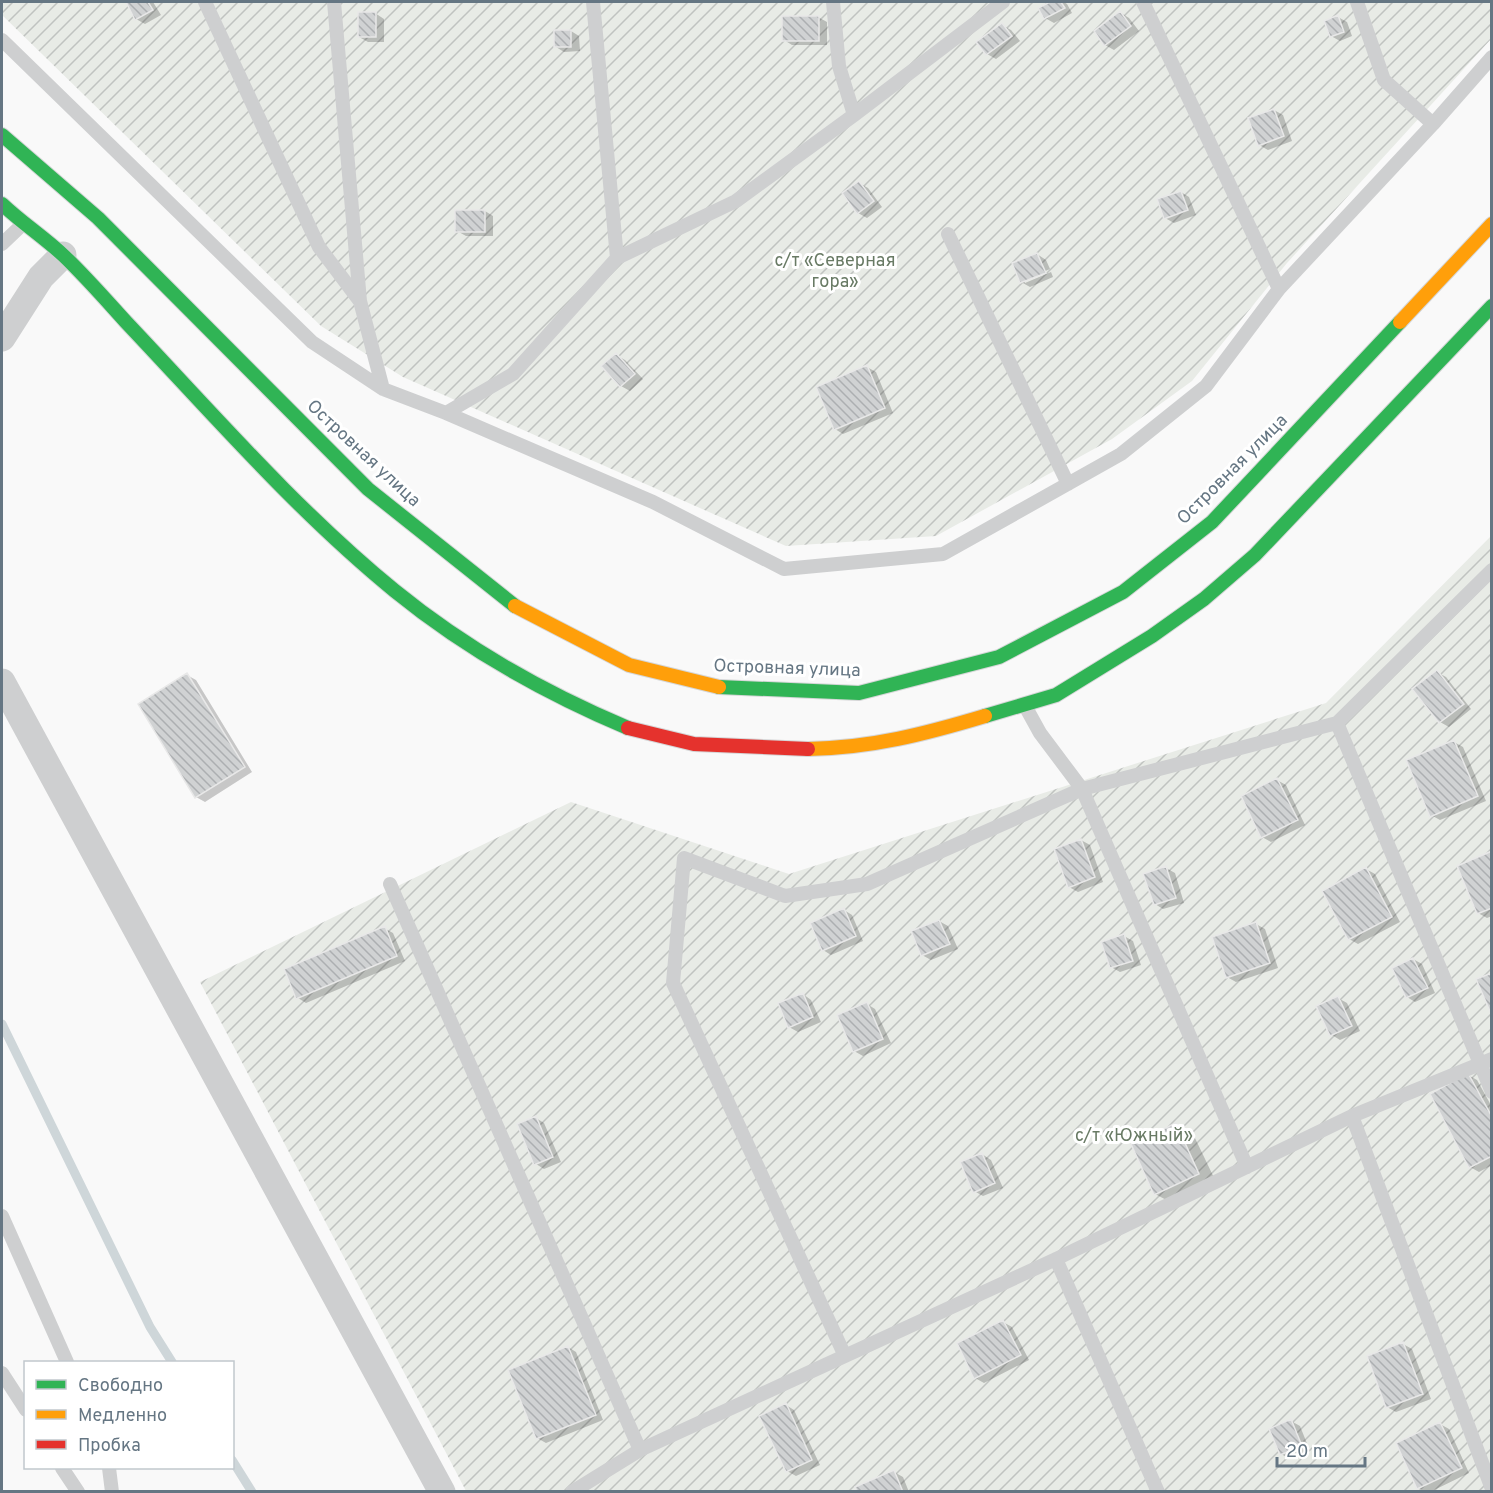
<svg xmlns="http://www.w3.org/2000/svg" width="1493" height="1493" viewBox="0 0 1493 1493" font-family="Overpass,sans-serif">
  <defs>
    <pattern id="garden-furrows" width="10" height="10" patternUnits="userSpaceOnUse" patternTransform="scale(1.5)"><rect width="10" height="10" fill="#e8ebe6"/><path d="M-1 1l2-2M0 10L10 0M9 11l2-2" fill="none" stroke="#c0c3c0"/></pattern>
    <pattern id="building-back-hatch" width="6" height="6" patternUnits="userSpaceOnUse" patternTransform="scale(1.5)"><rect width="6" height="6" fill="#d0d2d3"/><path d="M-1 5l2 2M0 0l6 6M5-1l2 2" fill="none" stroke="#acafb1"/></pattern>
  </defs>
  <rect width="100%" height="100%" fill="#f9f9f9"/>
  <!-- garden -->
  <path fill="url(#garden-furrows)" d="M2,2h1489l1,36 -205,225 -95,118 -80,58 -176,97 -150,10 -383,-169 -82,-51 -319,-311z
    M1491,536v955h-1025l-266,-509 371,-180 218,72 537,-171z"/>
  <!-- shadow -->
  <path fill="#0003" d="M130,2h23l8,13 -16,9 -9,-5 -8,-16z
    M1054,2h10l3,2 5,9 -18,10 -9,-5 -5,-10z
    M375,13l9,6v23h-16l-9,-5z
    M1121,13l8,5 10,13 -25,19 -9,-5z
    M818,17l9,5v23h-35l-8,-5z
    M1338,17l9,5 5,14 -12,5 -9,-5z
    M1002,25l9,5 9,11 -24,18 -9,-5z
    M571,31l8,5 1,15 -16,1 -8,-5z
    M1274,110l9,5 9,26 -24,9 -9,-5z
    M859,183l9,5 14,19 -15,11 -9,-5z
    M1181,192l8,5 7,18 -22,8 -9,-5z
    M485,211l8,5v20h-27l-9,-5z
    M1037,254l9,6 4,9 -25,11v3l26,-11 2,5 -23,10 -9,-5z
    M616,355l9,5 18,19 -13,12 -9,-5z
    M867,367l9,5 17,41 -50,21 -8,-5z
    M1437,672l9,5 25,32 -22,18 -9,-5 -26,-33z
    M187,675l9,5 56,92 -47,30 -9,-5z
    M1454,742l9,5 23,54 -46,19 -9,-5z
    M1277,780l9,5 19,40 -34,17 -9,-5z
    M1081,840l9,5 13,37 -25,10 -9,-5z
    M1492,852v64l-5,2 -9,-5z
    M1166,868l9,5 9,30 -21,6 -8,-5z
    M1366,869l9,5 25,48 -42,22 -9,-5z
    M844,910l8,5 11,26 -32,14 -8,-5z
    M939,921l9,5 10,23 -27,11 -9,-5z
    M1256,924l9,5 13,39 -42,14 -9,-5z
    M384,928l9,5 12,28 -99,42 -8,-5z
    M1124,936l9,5 8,24 -21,7 -9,-5z
    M1413,959l9,5 13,29 -20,9 -8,-5z
    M803,994l8,6 10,22 -23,10 -9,-5z
    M1338,998l9,5 13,28 -20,9 -8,-5 -14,-28z
    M867,1004l8,5 16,34 -28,13 -9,-5z
    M1468,1075l9,5 15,27v58l-13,7 -9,-5z
    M536,1118l8,5 17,39 -17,7 -8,-5z
    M1175,1125l19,11 23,48 -43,20 -19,-10z
    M982,1154l9,6 12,28 -20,8 -9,-5z
    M1003,1322l9,5 17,33 -45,23 -9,-5z
    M1403,1344l9,5 19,50 -35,13 -9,-5z
    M568,1347l8,5 27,68 -57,23 -9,-5z
    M786,1405l8,5 26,55 -24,11 -9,-5z
    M1291,1421l9,5 10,25 -20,8 -9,-5z
    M1440,1424l9,5 20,44 -39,19h-5l-6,-4z
    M894,1472l9,5 6,15h-51z"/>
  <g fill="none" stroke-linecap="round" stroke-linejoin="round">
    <!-- stream -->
    <path stroke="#ced6d9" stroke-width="9" d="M2,1024l148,303 22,35
      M232,1460l20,32"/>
  </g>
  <!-- building -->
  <path fill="url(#building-back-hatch)" stroke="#e8e8e8" stroke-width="1.5" d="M126,2h22l5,8 -18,10z
    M1050,2h11l4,6 -21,11 -6,-11z
    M1120,11l11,15 -27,20 -10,-15z
    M358,12h18v25h-18z
    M1338,15l6,17 -14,5 -6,-16z
    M782,16h37v25h-37z
    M1002,23l10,13 -26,19 -10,-13z
    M554,30h17v17h-17z
    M1274,109l10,27 -26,10 -10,-28z
    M859,181l15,20 -17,13 -15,-21z
    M1181,191l7,19 -24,9 -7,-20z
    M455,210h30v22h-30z
    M1037,253l9,20 -26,10 -8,-20z
    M616,353l19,21 -15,13 -19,-21z
    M867,365l18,43 -51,22 -18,-43z
    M1437,670l27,34 -25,19 -27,-34z
    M187,673l58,94 -50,31 -57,-94z
    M1454,740l24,56 -48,21 -24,-57z
    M1277,778l21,42 -37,18 -20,-42z
    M1081,839l14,38 -27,11 -14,-39z
    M1492,851v57l-15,6 -20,-48z
    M1166,866l10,32 -22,7 -11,-31z
    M1366,867l26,50 -44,23 -26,-49z
    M844,908l12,28 -34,15 -12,-28z
    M939,920l11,24 -29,12 -10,-25z
    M1256,922l14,41 -44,15 -14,-41z
    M385,926l12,30 -101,43 -12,-30z
    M1124,934l9,27 -23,7 -9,-26z
    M1413,958l15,30 -22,10 -14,-30z
    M1492,973v43l-16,-37z
    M803,993l10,24 -25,11 -10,-25z
    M1338,996l14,30 -22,10 -14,-30z
    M867,1002l16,37 -30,13 -16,-37z
    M1468,1073l24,44v39l-23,12 -39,-74z
    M536,1116l17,41 -19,8 -17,-41z
    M1176,1123l23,51 -45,21 -23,-51z
    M982,1153l13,30 -22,10 -13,-31z
    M1003,1320l18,35 -47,24 -17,-36z
    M1403,1342l20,52 -37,14 -19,-52z
    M568,1346l28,69 -60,24 -28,-69z
    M786,1403l26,57 -26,12 -27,-56z
    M1291,1419l11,27 -22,9 -11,-26z
    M1440,1422l22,46 -45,21 -21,-46z
    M894,1470l9,22h-46l-2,-5z"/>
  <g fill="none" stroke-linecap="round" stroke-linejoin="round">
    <!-- fast casing -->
    <g stroke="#d5d6d7" stroke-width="16">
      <path id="fast" d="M2,135l96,83 270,271 147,117
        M2,204c20,19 43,34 62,52 22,21 42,44 62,66 87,92 171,189 269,269 70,57 150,102 233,137
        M719,687l140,6 140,-36 124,-65 89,-70 188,-200
        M985,716l71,-21 96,-59 52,-37 51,-44 237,-249"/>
    </g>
    <!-- slow casing -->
    <g stroke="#d5d6d7" stroke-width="16">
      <path id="slow" d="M1400,322l92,-98
        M515,606l114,59 90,22
        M808,749c63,-1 117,-15 177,-33"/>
    </g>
    <!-- jam casing -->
    <g stroke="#d5d6d7" stroke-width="16">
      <path id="jam" d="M628,728l66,16 114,5"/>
    </g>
    <!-- lane -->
    <path stroke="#cecfd0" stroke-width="14" d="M205,2l114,245 40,53
      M334,2l26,299 23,88
      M593,2l24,256
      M833,2l6,64 15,49
      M1143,2l136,287
      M1357,2l27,78 49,44
      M2,40l310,302 71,47 63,24 207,89 131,67 159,-15 178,-100 85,-68 73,-97 154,-165 59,-67
      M948,234l120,250
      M2,244l21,-20
      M446,413l67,-39 104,-116 119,-57 118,-86 149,-113
      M1492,570l-155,153 155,369
      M1024,704l16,29 42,56 165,378
      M390,884l250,566
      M1352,1116l140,373
      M2,1216l65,146
      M1056,1259l102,233
      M845,1356l-172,-373 11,-125 101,38 82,-12 215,-95 255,-66
      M2,1373l24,37
      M62,1468l16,24
      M109,1468l3,24
      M572,1492l68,-42 416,-191 296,-143 140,-57"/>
    <!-- street -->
    <path stroke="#cecfd0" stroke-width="27" d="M2,338l39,-61 22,-22
      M2,682l440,810"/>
    <!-- fast -->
    <use href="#fast" stroke="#30b455" stroke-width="14"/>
    <!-- slow -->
    <use href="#slow" stroke="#ff9f0a" stroke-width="14"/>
    <!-- jam -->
    <use href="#jam" stroke="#e5322d" stroke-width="14"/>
  </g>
  <g text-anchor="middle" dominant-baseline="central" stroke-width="6" stroke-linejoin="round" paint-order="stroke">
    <!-- park labels -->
    <g font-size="18" fill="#687a64" stroke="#fff">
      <text x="835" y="261">с/т «Северная<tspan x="835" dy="21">гора»</tspan></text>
      <text x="1134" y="1136">с/т «Южный»</text>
    </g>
    <!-- street labels -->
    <g font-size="18" fill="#657683" stroke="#fff">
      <text transform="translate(363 454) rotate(43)">Островная улица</text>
      <text transform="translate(1233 470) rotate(-45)">Островная улица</text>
      <text transform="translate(787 669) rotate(2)">Островная улица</text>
    </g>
  </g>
  <!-- border -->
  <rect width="1493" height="1493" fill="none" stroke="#657683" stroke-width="6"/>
  <!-- legend -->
  <rect x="24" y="1361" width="210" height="108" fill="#ffffff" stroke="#c1c8cd" stroke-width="1.5"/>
  <rect x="36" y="1380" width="30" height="9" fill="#30b455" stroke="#c1c8cd" stroke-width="1.5"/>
  <text x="78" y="1391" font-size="18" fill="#657683">Свободно</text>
  <rect x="36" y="1410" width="30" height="9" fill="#ff9f0a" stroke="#c1c8cd" stroke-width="1.5"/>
  <text x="78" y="1421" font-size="18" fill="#657683">Медленно</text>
  <rect x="36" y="1440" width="30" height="9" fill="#e5322d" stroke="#c1c8cd" stroke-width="1.5"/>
  <text x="78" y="1451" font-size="18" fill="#657683">Пробка</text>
  <!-- scale -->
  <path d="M1277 1457v9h88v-9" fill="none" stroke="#657683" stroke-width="3"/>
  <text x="1286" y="1457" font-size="18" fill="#657683" stroke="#ffffff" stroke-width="4.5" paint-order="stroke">20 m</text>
</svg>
